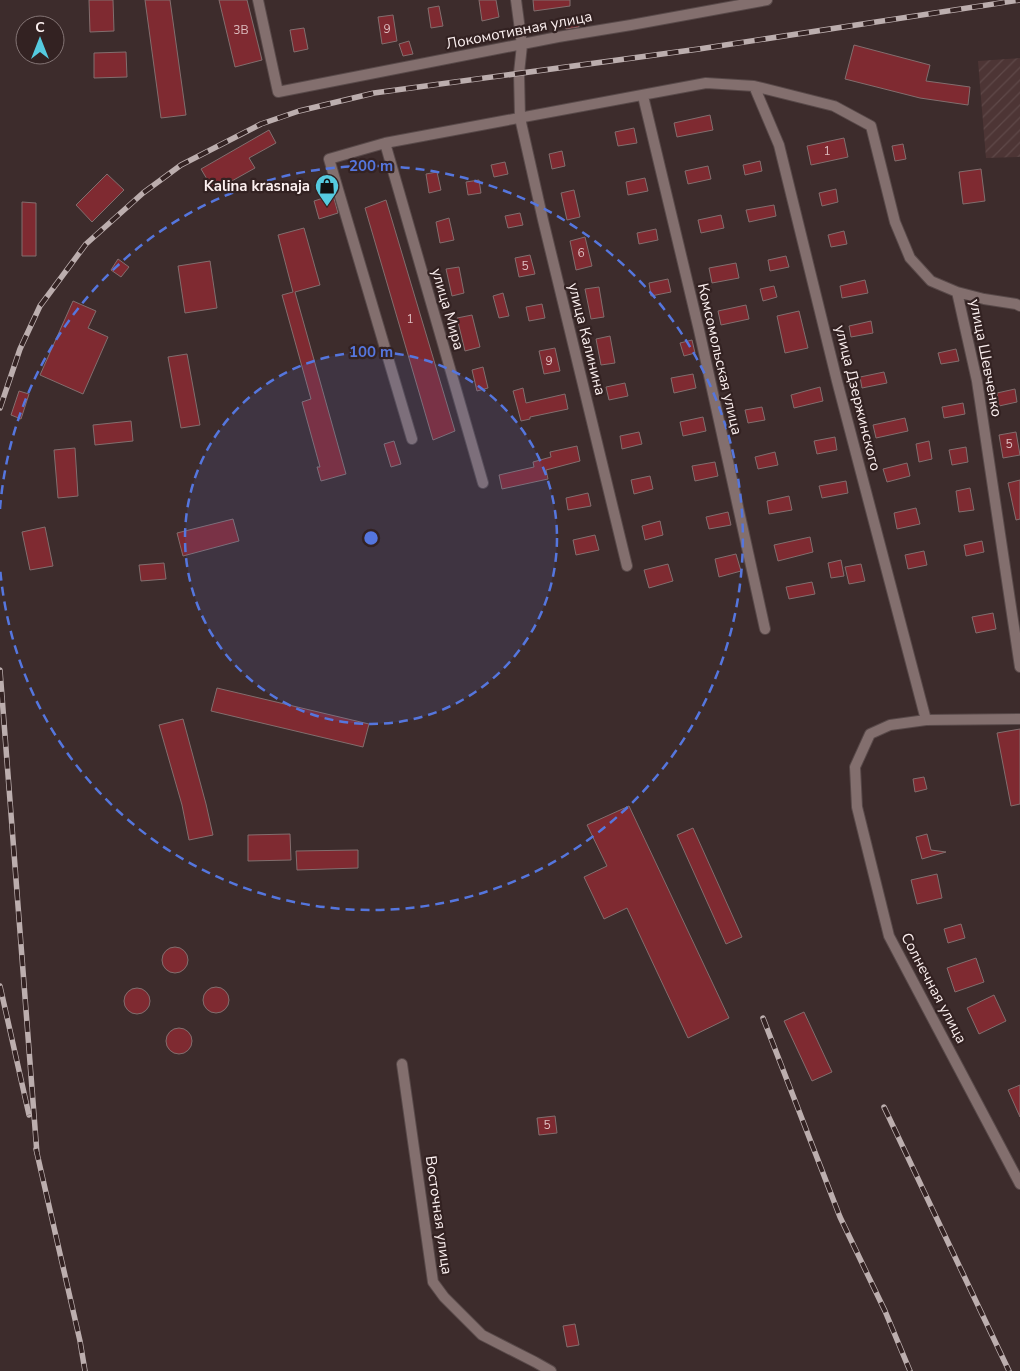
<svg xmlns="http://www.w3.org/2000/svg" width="1020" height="1371" viewBox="0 0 1020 1371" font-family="'Nunito Sans',sans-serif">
  <defs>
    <pattern id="industrial-furrows" width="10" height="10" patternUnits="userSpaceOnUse" patternTransform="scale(1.25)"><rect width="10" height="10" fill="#4d3535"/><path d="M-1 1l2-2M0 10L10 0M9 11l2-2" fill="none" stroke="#5f4949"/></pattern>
  </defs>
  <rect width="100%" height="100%" fill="#3d2c2c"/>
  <!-- industrial -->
  <path fill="url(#industrial-furrows)" d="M1020,58v99l-34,1 -8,-97z"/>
  <!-- building -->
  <path fill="#7f2a31" stroke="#826e6e" d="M89,0h24l1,31 -24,1z
    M145,0h25l16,115 -25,3z
    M219,0h28l15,60 -27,7z
    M479,0h17l3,17 -17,4z
    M533,0h37v6l-36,5z
    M439,6l4,20 -12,2 -3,-20z
    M393,15l4,26 -15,3 -4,-27z
    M577,18l2,9 -13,2 -2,-9z
    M304,28l4,21 -14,3 -4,-22z
    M409,41l4,13 -10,2 -4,-12z
    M854,45l76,20 -4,16 44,6 -2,18 -48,-7 -75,-19z
    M126,52l1,25 -33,1v-25z
    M710,115l3,15 -36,7 -3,-14z
    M634,128l3,15 -19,3 -3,-14z
    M269,130l7,13 -27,15 6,10 -41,23 -13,-22z
    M844,138l4,19 -37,8 -4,-19z
    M903,144l3,15 -11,2 -3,-15z
    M562,151l3,15 -13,3 -3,-15z
    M760,161l2,10 -17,4 -2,-10z
    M505,162l3,12 -14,3 -3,-12z
    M708,166l3,13 -23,5 -3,-13z
    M981,169l4,32 -22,3 -4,-32z
    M437,172l4,18 -12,3 -3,-19z
    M107,174l17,16 -32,32 -16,-17z
    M645,178l3,13 -20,4 -2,-13z
    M479,180l2,13 -13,2 -2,-13z
    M836,189l2,13 -16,4 -3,-13z
    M574,190l6,27 -13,3 -6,-27z
    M333,195l5,18 -19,6 -5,-18z
    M386,200l69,231 -22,9 -68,-232z
    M22,202l14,1v53h-14z
    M774,205l2,11 -27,6 -3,-12z
    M520,213l3,12 -15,3 -3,-12z
    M721,215l3,13 -23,5 -3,-13z
    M449,218l5,22 -14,3 -4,-21z
    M304,228l16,57 -25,7 51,182 -25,7 -4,-14h3l-18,-65 9,-3 -29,-104 11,-3 -15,-57z
    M656,229l2,11 -19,4 -2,-11z
    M844,231l3,13 -16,3 -3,-12z
    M585,237l7,29 -16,4 -6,-29z
    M530,255l5,19 -16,3 -4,-19z
    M786,256l3,11 -19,4 -2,-11z
    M118,259l11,8 -8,10 -10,-7z
    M210,261l7,47 -32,5 -7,-47z
    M736,263l3,15 -27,5 -3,-15z
    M459,267l5,26 -12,3 -6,-27z
    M668,279l3,13 -20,4 -2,-13z
    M865,280l3,13 -26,5 -2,-12z
    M774,286l3,11 -14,4 -3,-12z
    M599,287l5,30 -13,2 -6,-30z
    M503,293l6,23 -10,2 -6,-22z
    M73,301l23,10 -8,17 20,9 -25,57 -43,-19z
    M542,304l3,14 -16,3 -3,-14z
    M746,305l3,14 -28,6 -3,-14z
    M799,311l9,37 -23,5 -8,-37z
    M472,315l8,32 -15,4 -8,-33z
    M871,321l2,12 -22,4 -2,-11z
    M610,336l5,27 -14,2 -5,-26z
    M692,340l3,13 -11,3 -4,-13z
    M555,348l5,23 -16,3 -5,-23z
    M956,349l3,12 -18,3 -3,-11z
    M187,354l13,71 -19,3 -13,-71z
    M483,367l5,21 -11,3 -5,-21z
    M884,372l3,11 -25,5 -2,-11z
    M693,374l3,14 -22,5 -3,-15z
    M625,383l3,13 -19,4 -3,-13z
    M820,387l3,14 -29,7 -3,-13z
    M523,388l3,15 39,-9 3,15 -38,8v2l-9,2 -8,-30z
    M1015,389l2,13 -18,4 -2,-13z
    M19,391l10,3 -8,25 -10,-4z
    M963,403l2,11 -21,4 -2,-11z
    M762,407l3,13 -17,3 -3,-13z
    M703,417l3,14 -23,5 -3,-14z
    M905,418l3,13 -32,7 -3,-13z
    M131,421l2,20 -38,4 -2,-20z
    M639,432l3,12 -20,5 -2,-13z
    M1016,432l4,23 -17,3 -4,-23z
    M835,437l2,13 -20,4 -3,-13z
    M394,441l7,23 -10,3 -7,-23z
    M929,441l3,18 -13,3 -3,-18z
    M577,446l3,15 -34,9 2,9 -46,10 -3,-14 35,-8 -1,-5 18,-5 -1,-5z
    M966,447l2,15 -16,3 -3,-15z
    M75,448l3,48 -20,2 -4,-48z
    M775,452l3,13 -20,4 -3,-12z
    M715,462l3,14 -23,5 -3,-15z
    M907,463l3,13 -23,6 -4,-13z
    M650,476l3,13 -19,5 -3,-14z
    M1020,480v39l-4,1 -8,-37z
    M846,481l2,12 -26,5 -3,-12z
    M970,488l4,22 -15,2 -3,-21z
    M588,493l3,13 -23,4 -2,-12z
    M789,496l3,14 -23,4 -2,-13z
    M916,508l4,16 -23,5 -3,-16z
    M728,512l3,13 -22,4 -3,-12z
    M233,519l6,22 -56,15 -6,-23z
    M660,521l3,14 -18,5 -3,-14z
    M45,527l8,39 -23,4 -8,-38z
    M595,535l4,15 -23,5 -3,-15z
    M810,537l3,15 -35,9 -4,-16z
    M982,541l2,11 -18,4 -2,-11z
    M924,551l3,14 -19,4 -3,-14z
    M736,554l5,17 -22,6 -4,-18z
    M841,560l3,16 -13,2 -3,-15z
    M164,563l2,16 -25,2 -2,-16z
    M668,564l5,17 -24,7 -5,-18z
    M861,564l4,17 -16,3 -4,-17z
    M812,582l3,12 -26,5 -3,-12z
    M993,613l3,16 -20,4 -4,-16z
    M217,688l152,36 -6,23 -152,-36z
    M183,719l23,85 7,31 -24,5 -7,-35 -23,-80z
    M1020,729v75l-9,2 -14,-73z
    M924,777l3,12 -12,3 -2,-13z
    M629,806l100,212 -41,20 -61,-130 -23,11 -20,-42 23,-11 -20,-41z
    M693,828l49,109 -16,7 -49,-109z
    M290,834l1,26 -43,1v-26z
    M927,834l4,16 15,2 -24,7 -6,-22z
    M358,850v18l-61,2 -1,-19z
    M937,874l5,24 -25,6 -6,-24z
    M961,924l4,14 -17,5 -4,-14z
    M162 960a13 13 0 1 1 26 0a13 13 0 1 1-26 0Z
    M976,958l8,24 -29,10 -8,-24z
    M203 1000a13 13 0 1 1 26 0a13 13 0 1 1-26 0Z
    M124 1001a13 13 0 1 1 26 0a13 13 0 1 1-26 0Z
    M994,995l12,26 -27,13 -12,-26z
    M804,1012l28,60 -20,9 -28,-60z
    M166 1041a13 13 0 1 1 26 0a13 13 0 1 1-26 0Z
    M1020,1085v32l-12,-27z
    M555,1116l2,17 -18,2 -2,-17z
    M575,1324l4,21 -12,2 -4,-21z"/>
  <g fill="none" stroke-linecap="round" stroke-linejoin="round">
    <!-- minor casing -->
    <g stroke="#584949" stroke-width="12">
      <path id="minor" d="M258,0l20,92 280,-55 73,-12 136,-25
        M516,0l6,45 -3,28 1,45 23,102 84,346
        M754,86l25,59 58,236 89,339
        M643,96l56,234 66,299
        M385,143l98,340
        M957,292l27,7 32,5 4,2
        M412,439l-83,-280 56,-16 321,-60 48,3 80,20 37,20 24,96 15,36 21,23 26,11 20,89 43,286
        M1020,719l-94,1 -36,5 -20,9 -15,33 2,40 32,129 131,248
        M402,1064l31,218 11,15 38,38 53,27 16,9"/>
    </g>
    <!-- minor -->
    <use href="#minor" stroke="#836f6e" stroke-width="10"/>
    <!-- rail casing -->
    <g stroke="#bcaeae" stroke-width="5.5">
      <path id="rail" d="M0,408l20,-59 20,-43 46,-62 57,-51 38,-28 80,-41 38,-13 75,-18 325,-44 321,-49
        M0,670l37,484
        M0,986l29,129
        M763,1018l77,199 45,94 25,60
        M884,1107l125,264
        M36,1149l44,192 5,30"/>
    </g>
    <!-- rail -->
    <use href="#rail" stroke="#322" stroke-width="4" stroke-dasharray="11" stroke-linecap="butt"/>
  </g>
  <!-- distance rings -->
  <circle cx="371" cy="538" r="186" fill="#5576de" fill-opacity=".12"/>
  <g fill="none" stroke="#5576de" stroke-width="2.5" stroke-dasharray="9 6">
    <circle cx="371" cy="538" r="186"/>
    <path d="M0 509A372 372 0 1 1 0 567"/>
  </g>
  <!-- icons -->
  <defs>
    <g id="shop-pin" transform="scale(1.25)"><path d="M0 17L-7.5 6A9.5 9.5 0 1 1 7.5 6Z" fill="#55cadf" stroke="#322"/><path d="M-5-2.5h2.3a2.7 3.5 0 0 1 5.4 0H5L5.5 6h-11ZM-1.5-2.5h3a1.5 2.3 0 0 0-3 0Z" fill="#111"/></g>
  </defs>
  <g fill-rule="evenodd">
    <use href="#shop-pin" x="327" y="186"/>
  </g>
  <g text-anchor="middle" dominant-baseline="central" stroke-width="4.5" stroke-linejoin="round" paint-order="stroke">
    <!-- number labels -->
    <g font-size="12" fill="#ddbec0">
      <text x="387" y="29">9</text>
      <text x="241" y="30">3В</text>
      <text x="827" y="151">1</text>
      <text x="581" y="253">6</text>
      <text x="525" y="266">5</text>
      <text x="410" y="319">1</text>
      <text x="549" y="361">9</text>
      <text x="1009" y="444">5</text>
      <text x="547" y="1125">5</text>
    </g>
    <!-- street labels -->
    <g font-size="15" fill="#fcf0f0" stroke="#322">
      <text transform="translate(519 30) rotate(-11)">Локомотивная улица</text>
      <text transform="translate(448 309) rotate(74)">улица Мира</text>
      <text transform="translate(587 339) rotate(76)">улица Калинина</text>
      <text transform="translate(986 358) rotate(79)">улица Шевченко</text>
      <text transform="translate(720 359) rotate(77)">Комсомольская улица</text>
      <text transform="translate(858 398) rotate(76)">улица Дзержинского</text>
      <text transform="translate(934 988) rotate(62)">Солнечная улица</text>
      <text transform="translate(439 1215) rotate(82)">Восточная улица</text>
    </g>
    <!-- poi labels -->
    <g font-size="15" font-weight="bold" fill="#fcf0f0" stroke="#322" text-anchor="end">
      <text x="310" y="186">Kalina krasnaja</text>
    </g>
  </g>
  <circle cx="371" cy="538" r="8" fill="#5576de" stroke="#322" stroke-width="2.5"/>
  <g font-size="15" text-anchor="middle" font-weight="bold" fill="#5576de" stroke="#322" stroke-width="4.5" stroke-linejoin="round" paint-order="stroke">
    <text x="371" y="171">200 m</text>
    <text x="371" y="357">100 m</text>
  </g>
  <!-- north arrow -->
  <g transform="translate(40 40)"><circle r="24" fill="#332222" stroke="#837474"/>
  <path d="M0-4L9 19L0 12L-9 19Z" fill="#55cadf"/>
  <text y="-8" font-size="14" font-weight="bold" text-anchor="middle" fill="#fcf0f0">С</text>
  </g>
</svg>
